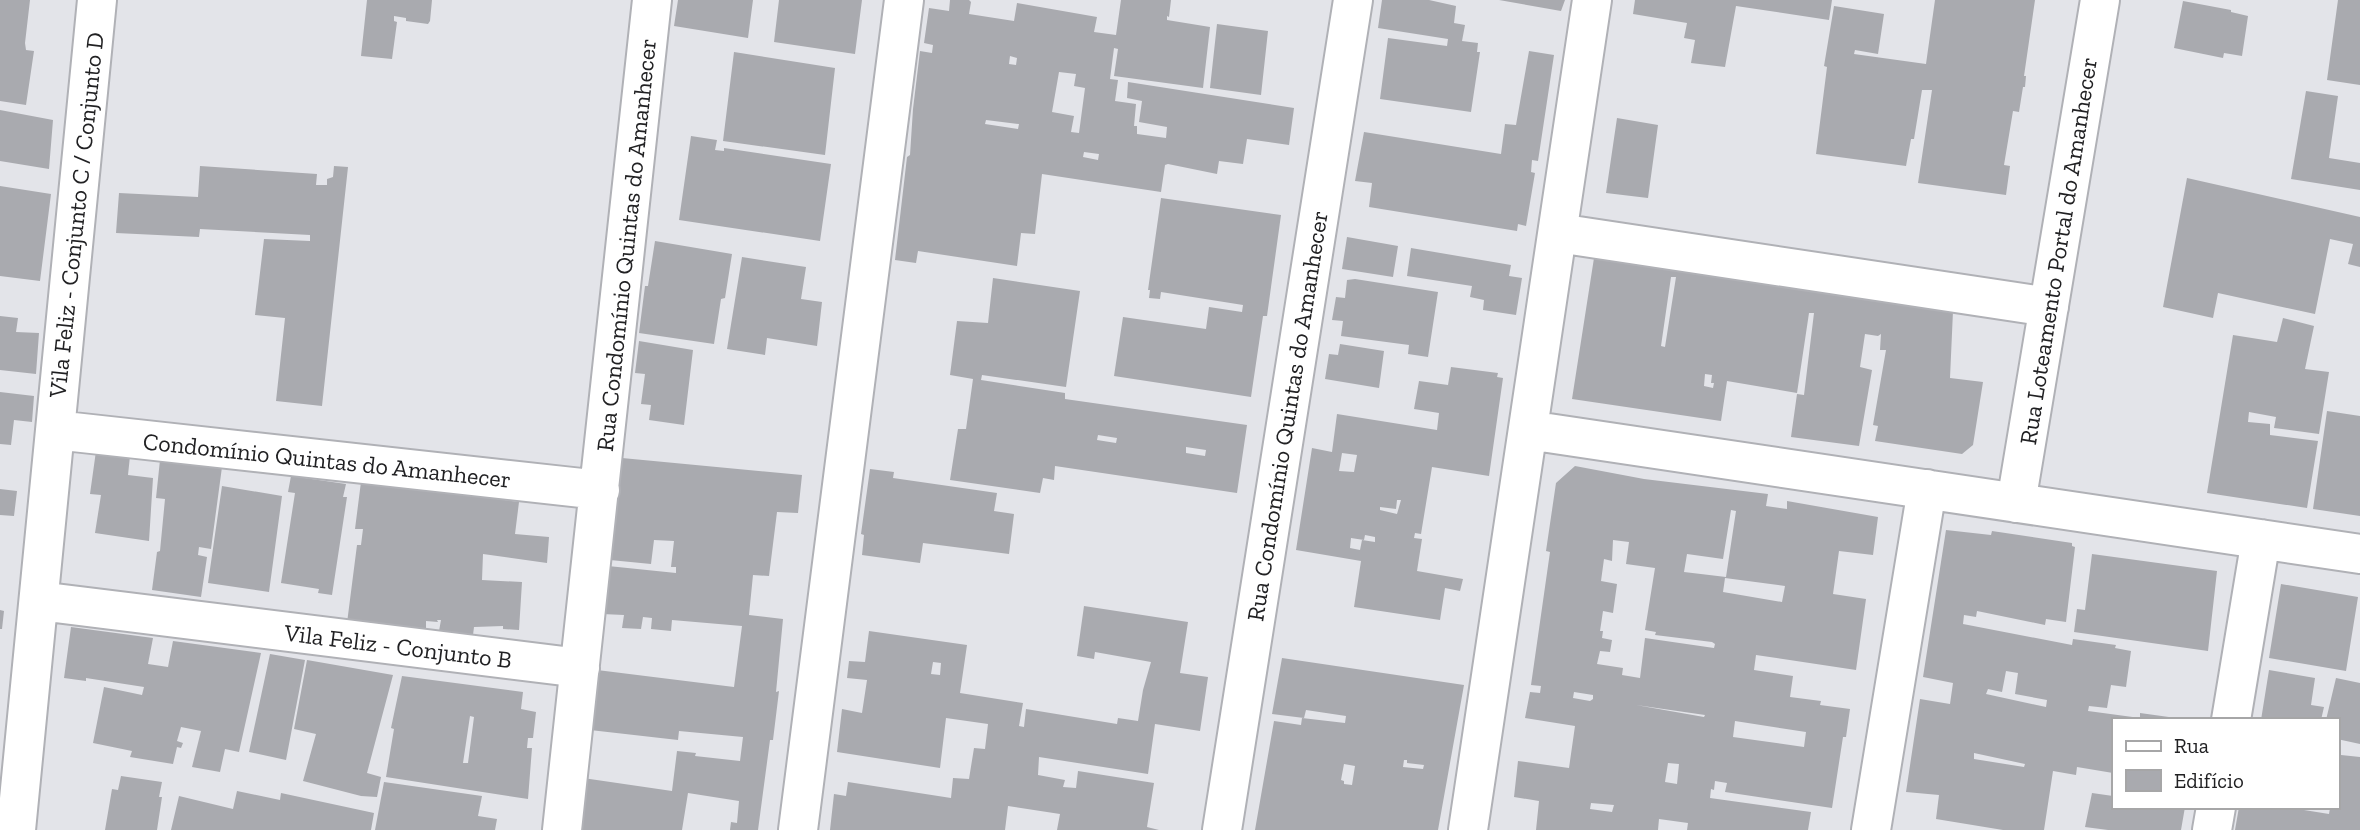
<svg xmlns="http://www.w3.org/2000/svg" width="2360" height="830" viewBox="0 0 2360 830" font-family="'Zilla Slab',serif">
  <rect width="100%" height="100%" fill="#e3e4e9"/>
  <!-- building -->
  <path fill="#a9aaaf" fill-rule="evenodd" d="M0,0h30l-5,43 1,7 8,1 -8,54 -26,-4z
    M367,0h65l-2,21 -2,3 -22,-3v-3l-12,-2v5l3,1 -5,37 -31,-3z
    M678,0h75l-5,38 -74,-12z
    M779,0h83l-7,54 -81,-12z
    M950,0h19l2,2 -2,12 45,7 3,-18 80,14 -3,15 22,3 5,-35h50l-2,17 -2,-1v4l43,7 -7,61 -89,-12 4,-27 -4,-1 -4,31 8,1 -3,21 21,3 -2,22h3v8l29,4 1,-11 -28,-5 3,-21 -15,-3 1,-16 166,26 -5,37 -42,-6 -4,25 -24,-3 -2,13 -49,-10 -3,1 -4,27 -119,-18 -7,60 -14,-1 -4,33 -99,-15 -2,12 -21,-3 12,-103 3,-2 3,-46 7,-58 12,2 1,-8 -9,-2 5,-35 20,3zM1010,56l7,2 -1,7 -7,-1zM1059,72l17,2 -2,12 11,2 -6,45 -8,-1 3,-16 -22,-4zM986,120l33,4 -1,5 -33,-5zM1084,152l15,2 -1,6 -15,-3z
    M1382,0h47l27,6 -2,17 11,2 -3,16 16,2 -1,9h3l-9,60 -91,-13 8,-61 59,8 1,-7 -70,-11z
    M1499,0h66l-4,11z
    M1635,0h197l-3,20 -93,-14 -11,61 -34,-4 4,-23 -11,-2 3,-15 -54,-9z
    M1935,0h100l-11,76h2l-1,11h-2l-4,25 -6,-1 -9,54 6,1 -4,29 -88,-12 14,-93h-10l-8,49h-3l-5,27 -90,-12 11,-87 -3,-1 10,-60 50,8 -6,40 -23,-4 -1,4 72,10z
    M2338,0h22v85l-33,-5z
    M2183,1l48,9v2l17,4 -6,40 -18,-3 -1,5 -49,-10z
    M1217,24l51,7 -7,64 -51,-7z
    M1529,51l25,4 -16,106 -6,-1 -1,12 4,1 -9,53 -8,-2 -1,7 -148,-24 3,-24 -17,-2 9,-49 137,22 4,-30 11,1z
    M734,52l101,16 -10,87 -102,-14z
    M2306,91l32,5 -9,62 31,5v27l-69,-11z
    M0,110l53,10 -4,49 -49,-8z
    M1617,118l41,7 -10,73 -42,-5z
    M691,136l26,4 -2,10 9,1v-3l107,16 -11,77 -141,-21z
    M200,166l117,8 -1,11h11v-6l6,-2 1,-11 14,1 -26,239 -46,-5 9,-83 -30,-3 9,-76 46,2v-6l-110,-6 -1,8 -83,-4 3,-40 79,4z
    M2187,178l173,39v50l-12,-3 5,-20 -23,-5 -15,75 -97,-21 -5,25 -50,-11z
    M0,186l51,8 -11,87 -40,-5z
    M1161,198l120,17 -14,101h-4l-12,81 -137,-21 9,-59 83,12 3,-22 33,5 1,-7 -82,-13 -1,7 -11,-1 1,-8h-2z
    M1347,237l51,9 -5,31 -51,-8z
    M655,241l77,13 -7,44 -4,1 -7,45 -75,-11 6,-47h3z
    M1411,248l100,17 -2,11 13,2 -6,37 -33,-5 1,-10 -14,-3 2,-11 -65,-10z
    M742,257l64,10 -5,32 21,3 -5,44 -50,-8 -2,17 -38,-6z
    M1594,258l359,53 -3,67 33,4 -10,63 -11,9 -87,-13 3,-15 -5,-1 13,-75h-6l1,-16 -3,2 -13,-2 -5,33 12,3 -13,76 -68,-9 6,-43 7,1 10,-82h-5l-12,80 -70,-12 -6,40 -149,-22zM1671,277h5l-11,70 -4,-1zM1705,374l7,1 -1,8h3l-1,5 -9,-2z
    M993,278l87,13 -14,96 -84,-12 -1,5 84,13v6l182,26 -10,68 -182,-27 -1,14 -11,-2 -3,15 -90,-13 8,-51h8l7,-50 -23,-4 7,-54 31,2zM1098,435l19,3 -1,5 -19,-3zM1186,447l20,3 -1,6 -19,-3z
    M1355,279l83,13 -10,65 -20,-3 1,-9 -68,-9 2,-15 -11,-1 4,-23 9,1 2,-18z
    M0,316l18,2 -2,14 23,1 -3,41 -36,-4z
    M2283,318l31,8 -9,43 24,3 -10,62 -45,-6 2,-11 -27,-5 -1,10 22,2v11l48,6 -11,67 -100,-15 26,-158 44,7z
    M639,341l54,9 -9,75 -35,-5 2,-15 -10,-1 4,-30 -10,-1z
    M1340,344l44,7 -5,37 -54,-9 4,-25 9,1z
    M1451,367l47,6 -1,4 6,1 -14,98 -57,-9 -11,67 -6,-1 -1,5 8,1 -5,32 46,8 -3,12 -15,-3 -5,32 -86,-13 7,-46 -65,-11 16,-102 20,4 5,-38 100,16 2,-17 -25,-4 5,-28 29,4zM1342,453l15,2 -3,17 -15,-1zM1397,500h4l-4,14 -17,-4v-3l16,2zM1365,535l10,2v5l-13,-2 -2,10 -10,-2 1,-10 13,2z
    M0,392l34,4 -2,26 -18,-2 -3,25 -11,-1z
    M2327,411l33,5v100l-47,-7z
    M96,451l34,5 -2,19 25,3 -4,63 -54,-8 6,-38 -11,-1z
    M622,458l180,17 -4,38 -21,-1 -8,64 -16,-1 -4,40 34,4 -7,73 3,-1 -6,49h-3l-12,90h-28l1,-8 6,1 2,-22 -51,-8 -6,37h-106l7,-52 89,13 5,-40 19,2 -1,3 45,5 3,-24 -64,-6 -1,9 -88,-10 7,-60 137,17 8,-61 -70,-6 -1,11 -20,-2 1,-11 -9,-1 -2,12 -19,-1 2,-13 -22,-1 6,-48 68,7v-6h-5l3,-26 -20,-1 -3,24 -41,-4 5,-42h-3l4,-7z
    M160,460l62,7 -11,82 -12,-2 -1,8 9,2 -6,40 -49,-7 5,-38 3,-1 5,-52 -9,-1z
    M1575,466l69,13 124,15 -2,12 21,3v-8l91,16 -5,38 -34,-4 -6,43 33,5 -10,71 -100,-15 -2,15 39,6 -3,21 31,4 -1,4 30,4 -4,28h-3l-11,71 -107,-16 2,-9 -12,-2 -1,9 -3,-1 -1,9 101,14 -3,18h-121l1,-7 -29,-4 -1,11h-122l3,-29 -25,-4 4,-36 51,7 6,-42 -50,-8 5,-26 10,1 1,-7 -10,-1 19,-133 -4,-1 10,-68zM1731,510l5,1 -10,66 -42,-5 3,-18 36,5zM1613,540l16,2 -3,22 29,4 -10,62 11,2 -1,3 57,7 3,2 -1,4 -69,-10 -5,40 -18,-3 1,-7 -26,-4 3,-13 10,1 2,-12 -10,-2 1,-7h-3l3,-20 10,2 4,-29 -16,-3 3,-22 8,2zM1725,578l60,8 -3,16 -59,-10zM1574,692l19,3v4l-3,2 -17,-3zM1636,705l69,10 -1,2zM1735,721l71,11 -2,15 -71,-10zM1668,763l11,1 -2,20 -12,-2zM1591,803l23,2 -2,7 -22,-3z
    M870,469l24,3 -1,6 104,15 -3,18 20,3 -5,40 -86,-11 -3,20 -58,-8 2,-20 -3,-1z
    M362,474l97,20 60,8 -4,32 34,3 -2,26 -64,-9 -1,26 40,2 -3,48 -16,-1v-3l-29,1 -1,8 -34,-4 2,-11h-4l1,2 -12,-1v8l-28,-3v4l-51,-7 10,-78h4l2,-16h-8z
    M291,476l55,8 -3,13h4l-15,98 -14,-2 1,-4 -38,-6 14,-90 -7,-1z
    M222,486l60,10 -13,96 -61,-9z
    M0,489l17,2 -3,25 -14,-1z
    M1946,530l45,5 1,-4 80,12v3l3,1 -9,75 -20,-3 -1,6 -68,-14 -1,6 -12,-2 -1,9 109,21 1,-6 43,6 -1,3 16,3 -5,36 -15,-2 -4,23 -18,-2 -1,5 52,7v-5l36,5 -63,2v53l-36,-6 -1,8 -23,-4 -9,59h-41l-67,-11 3,-24 -33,-3 14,-93 30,5 3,-21 -30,-6zM2006,671l12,2 -3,21 32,6 -1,7 -60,-13 2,-5 14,3zM1974,753l51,11 -1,3 -50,-8z
    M2092,554l125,17 -9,80 -134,-19 3,-23 8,1z
    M2281,584l77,13 -12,74 -77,-13z
    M1084,606l104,16 -8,51 28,4 -8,54 -45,-7 -7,50 -109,-17 -1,18 27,5 -2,7 13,1 2,-17 76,12 -7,44 12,3h-102l3,-16 -52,-8 -3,24h-175l4,-36 12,2 2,-14 103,16 2,-20 16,1 5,-31 11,1 3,-25 -42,-6 -6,50 -103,-16 5,-43 20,4 5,-33 -20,-2 2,-17 16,1 4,-31 98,14 -7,48 63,10 -4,23 5,1 2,-18 91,15 1,-6 20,3 5,-31 8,-28 -56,-10 -1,7 -17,-3zM933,662l8,1 -1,12 -9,-1z
    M0,610l4,1 -2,18h-2z
    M71,627l82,11 -5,26 20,3 5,-26 88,12 -22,99 -14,-3 -5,23 -28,-5 9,-36 -20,-4 -4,14 6,2 -2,5 -4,-1 -4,17 -43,-7 2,-6 -39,-8 11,-56 38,8 2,-8 -58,-9v3l-22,-3z
    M270,654l35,6 -19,100 -37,-8z
    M1282,658l182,27 -26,145h-183l19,-109 27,4 1,-7 43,5 1,-7 -40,-6 -2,8 -32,-4zM1404,760h3v3l17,2 -1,4 -20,-2zM1344,764l11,2 -3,19 -8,-1v-3l-3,-1z
    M307,660l86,15 -26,98 14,4 -4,20 -16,-1 -58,-15 13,-47 -22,-5z
    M2269,670l46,8 -4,27 13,2 -3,13h-60z
    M402,676l121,16 -2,17 15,3 -3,26h-5l-1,10h5l-4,51 -142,-22 8,-48 -3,-1zM470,716l4,1 -6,46h-5z
    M2336,678l24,5v61l-23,-5v-19h-11z
    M2341,755l19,2v73h-125l4,-23h66l-1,3 25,4 1,-6 7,-1v-45z
    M121,776l41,6 -3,15h3l-5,33h-52l7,-41 6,1z
    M384,782l98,14 -4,20 19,3 -2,11h-120z
    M237,791l43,9 1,-7 93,20 -3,17h-200l8,-34 54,13z
    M2092,793l21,3v11h72l-4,23h-73l-23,-3z"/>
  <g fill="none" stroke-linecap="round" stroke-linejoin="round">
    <!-- minor casing -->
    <g stroke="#b0b1b6" stroke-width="42">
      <path id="minor" d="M1558,233l491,74
        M55,430l545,60
        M1528,430l832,124
        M2016,503l84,-503
        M39,601l541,67
        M2231,720l30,-181
        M16,830l81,-830
        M562,830l90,-830
        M798,830l106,-830
        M1222,830l131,-830
        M1468,830l124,-830
        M1871,830l56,-341
        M2212,830l4,-23"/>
    </g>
    <!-- minor -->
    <use href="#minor" stroke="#fff" stroke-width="38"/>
  </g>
  <g text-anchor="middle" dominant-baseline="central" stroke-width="6" stroke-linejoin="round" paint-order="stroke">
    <!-- street labels -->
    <g font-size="24" fill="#212123" stroke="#fff">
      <text transform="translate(76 215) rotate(-84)">Vila Feliz - Conjunto C / Conjunto D</text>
      <text transform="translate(626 245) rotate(-84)">Rua Condomínio Quintas do Amanhecer</text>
      <text transform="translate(2058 251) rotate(-81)">Rua Loteamento Portal do Amanhecer</text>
      <text transform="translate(1287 416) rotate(-81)">Rua Condomínio Quintas do Amanhecer</text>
      <text transform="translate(327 460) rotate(6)">Condomínio Quintas do Amanhecer</text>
      <text transform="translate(398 646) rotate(7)">Vila Feliz - Conjunto B</text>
    </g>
  </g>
  <!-- legend -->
  <rect x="2112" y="718" width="228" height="91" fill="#ffffff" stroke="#a6a6a7" stroke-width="2"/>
  <rect x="2126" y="741" width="35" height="10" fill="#ffffff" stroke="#a6a6a7" stroke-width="2"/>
  <text x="2174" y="753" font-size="21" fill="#212123">Rua</text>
  <rect x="2126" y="770" width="35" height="21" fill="#a9aaaf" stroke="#a6a6a7" stroke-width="2"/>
  <text x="2174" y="788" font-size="21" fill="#212123">Edifício</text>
</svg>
